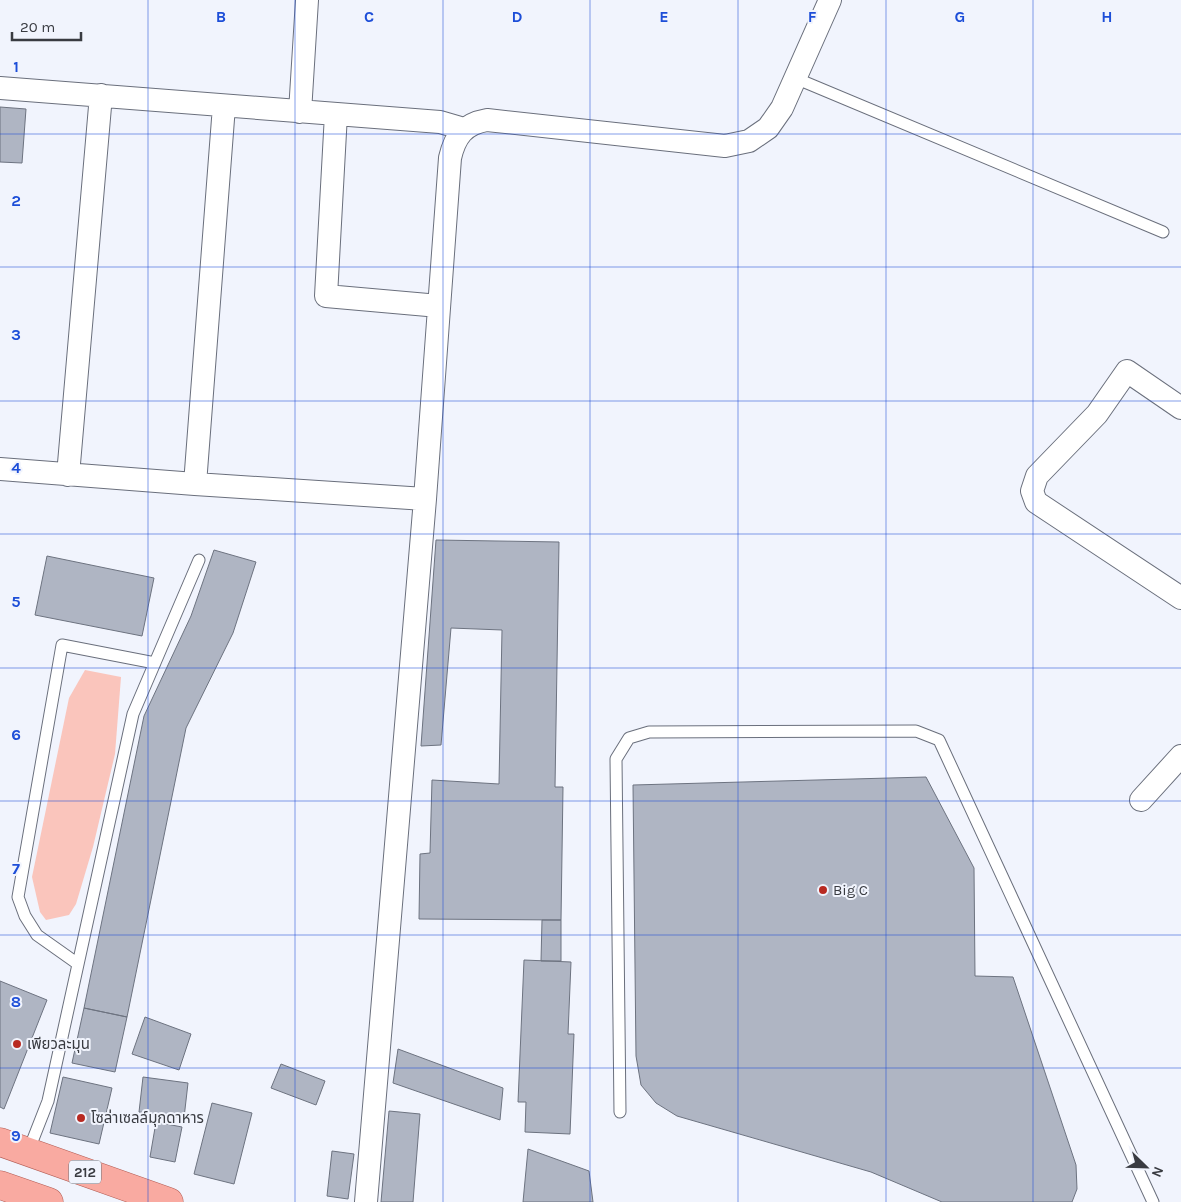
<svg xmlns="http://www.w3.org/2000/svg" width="1181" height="1202" viewBox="0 0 1181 1202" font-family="Karla,'Noto Sans Thai',sans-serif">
  <rect width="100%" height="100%" fill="#f1f4fd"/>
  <!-- green -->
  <path fill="#fac5bc" d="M85,670l36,7 -6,77 -22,93 -17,57 -7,11 -23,5 -6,-8 -8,-35 37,-179z"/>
  <!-- building -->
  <path fill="#afb5c3" stroke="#6d7380" d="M0,107l26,2 -4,54 -22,-1z
    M436,540l123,2 -4,245h8l-2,133 -142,-1 1,-65 10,-1 2,-73 67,4 3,-154 -51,-2 -10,117 -20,1z
    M214,550l42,12 -23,71 -47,95 -59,289 -43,-9 60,-292 47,-100z
    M47,556l107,22 -12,58 -107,-21z
    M926,777l48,91 1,108 38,1 63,188 1,24 -5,13h-130l-71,-30 -194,-56 -21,-13 -15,-18 -5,-29 -3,-271z
    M542,920h19v41h-20z
    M524,960l47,2 -3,72h6l-4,100 -45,-2 1,-30h-8z
    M0,981l47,19 -43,109 -4,-2z
    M84,1008l43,9 -12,55 -43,-9z
    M145,1017l46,17 -12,36 -47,-16z
    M398,1049l105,39 -3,32 -107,-37z
    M281,1064l44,17 -9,24 -45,-17z
    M63,1077l49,11 -13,56 -49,-11z
    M143,1077l45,6 -4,35 -45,-6z
    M212,1103l40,10 -18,71 -40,-10z
    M389,1111l31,3 -7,88h-32z
    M156,1122l26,5 -7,35 -25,-5z
    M528,1149l61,22 4,31h-70z
    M332,1151l22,3 -6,45 -21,-3z"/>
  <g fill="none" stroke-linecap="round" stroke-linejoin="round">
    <!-- service casing -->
    <g stroke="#6a6f7c" stroke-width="13">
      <path id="service" d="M795,78l368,154
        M78,964l-41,-29 -12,-19 -7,-19 44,-252 93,18
        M620,1112l-4,-353 13,-21 20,-6 267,-1 23,9 214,462
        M28,1152l20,-51 85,-387 66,-154"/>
    </g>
    <!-- minor casing -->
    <g stroke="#6a6f7c" stroke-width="24">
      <path id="minor" d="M0,88l440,34 24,7
        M300,112l7,-112
        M336,114l-10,182 113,10
        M1181,408l-54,-37 -30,43 -60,62 -5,15 4,11 145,96
        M0,469l195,15 230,15
        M68,475l33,-380
        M195,484l29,-378
        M1141,800l40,-44
        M366,1202l59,-703 25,-341c5,-22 14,-34 37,-38l238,26 24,-5 19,-13 14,-20 48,-108"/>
    </g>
    <!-- primary casing -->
    <g stroke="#b35e56" stroke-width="29">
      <path id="primary" d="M0,1142l169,60
        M0,1185l49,17"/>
    </g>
    <!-- service -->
    <use href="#service" stroke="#fff" stroke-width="11"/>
    <!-- minor -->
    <use href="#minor" stroke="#fff" stroke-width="22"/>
    <!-- primary -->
    <use href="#primary" stroke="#f9aaa1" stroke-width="28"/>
  </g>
  <!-- grid -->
  <path fill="none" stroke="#1d4ed8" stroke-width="1" stroke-opacity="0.55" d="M148,0v1202M295,0v1202M443,0v1202M590,0v1202M738,0v1202M886,0v1202M1033,0v1202M0,134h1181M0,267h1181M0,401h1181M0,534h1181M0,668h1181M0,801h1181M0,935h1181M0,1068h1181"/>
  <!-- markers -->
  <g fill="#b82a22" stroke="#f1f4fd" stroke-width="2">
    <circle cx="823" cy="890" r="5"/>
    <circle cx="17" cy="1044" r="5"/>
    <circle cx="81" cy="1118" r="5"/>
  </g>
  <g text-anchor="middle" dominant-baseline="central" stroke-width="4" stroke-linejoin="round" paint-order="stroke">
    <!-- shield labels -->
    <rect fill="#f1f4fd" stroke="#707279" stroke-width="1" x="69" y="1160.5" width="32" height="23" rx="4"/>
    <g font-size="14" font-weight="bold" fill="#393b41">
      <text x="85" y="1172">212</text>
    </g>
    <!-- poi labels -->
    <g font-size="15" fill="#393b41" stroke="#f1f4fd" text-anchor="start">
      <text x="833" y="890">Big C</text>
      <text x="27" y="1044">เพียวละมุน</text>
      <text x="91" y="1118">โซล่าเซลล์มุกดาหาร</text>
    </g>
  </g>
  <g font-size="16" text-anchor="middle" font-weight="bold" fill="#1d4ed8" stroke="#f1f4fd" stroke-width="4" stroke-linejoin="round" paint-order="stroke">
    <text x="221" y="22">B</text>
    <text x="369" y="22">C</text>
    <text x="517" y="22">D</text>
    <text x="664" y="22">E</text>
    <text x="812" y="22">F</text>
    <text x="960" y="22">G</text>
    <text x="1107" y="22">H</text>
    <text x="16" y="72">1</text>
    <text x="16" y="206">2</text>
    <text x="16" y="340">3</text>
    <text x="16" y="473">4</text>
    <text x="16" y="607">5</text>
    <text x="16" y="740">6</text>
    <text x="16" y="874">7</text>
    <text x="16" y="1007">8</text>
    <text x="16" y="1141">9</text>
  </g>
  <!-- north arrow -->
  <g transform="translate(1146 1167) rotate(113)" stroke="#f1f4fd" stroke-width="4" paint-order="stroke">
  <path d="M0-4L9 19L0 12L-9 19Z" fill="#393b41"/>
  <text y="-8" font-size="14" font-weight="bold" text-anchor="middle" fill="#393b41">N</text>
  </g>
  <!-- scale -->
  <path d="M12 32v8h69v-8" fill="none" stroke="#393b41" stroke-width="2.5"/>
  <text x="20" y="32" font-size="15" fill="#393b41" stroke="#f1f4fd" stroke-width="4" paint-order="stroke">20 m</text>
</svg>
